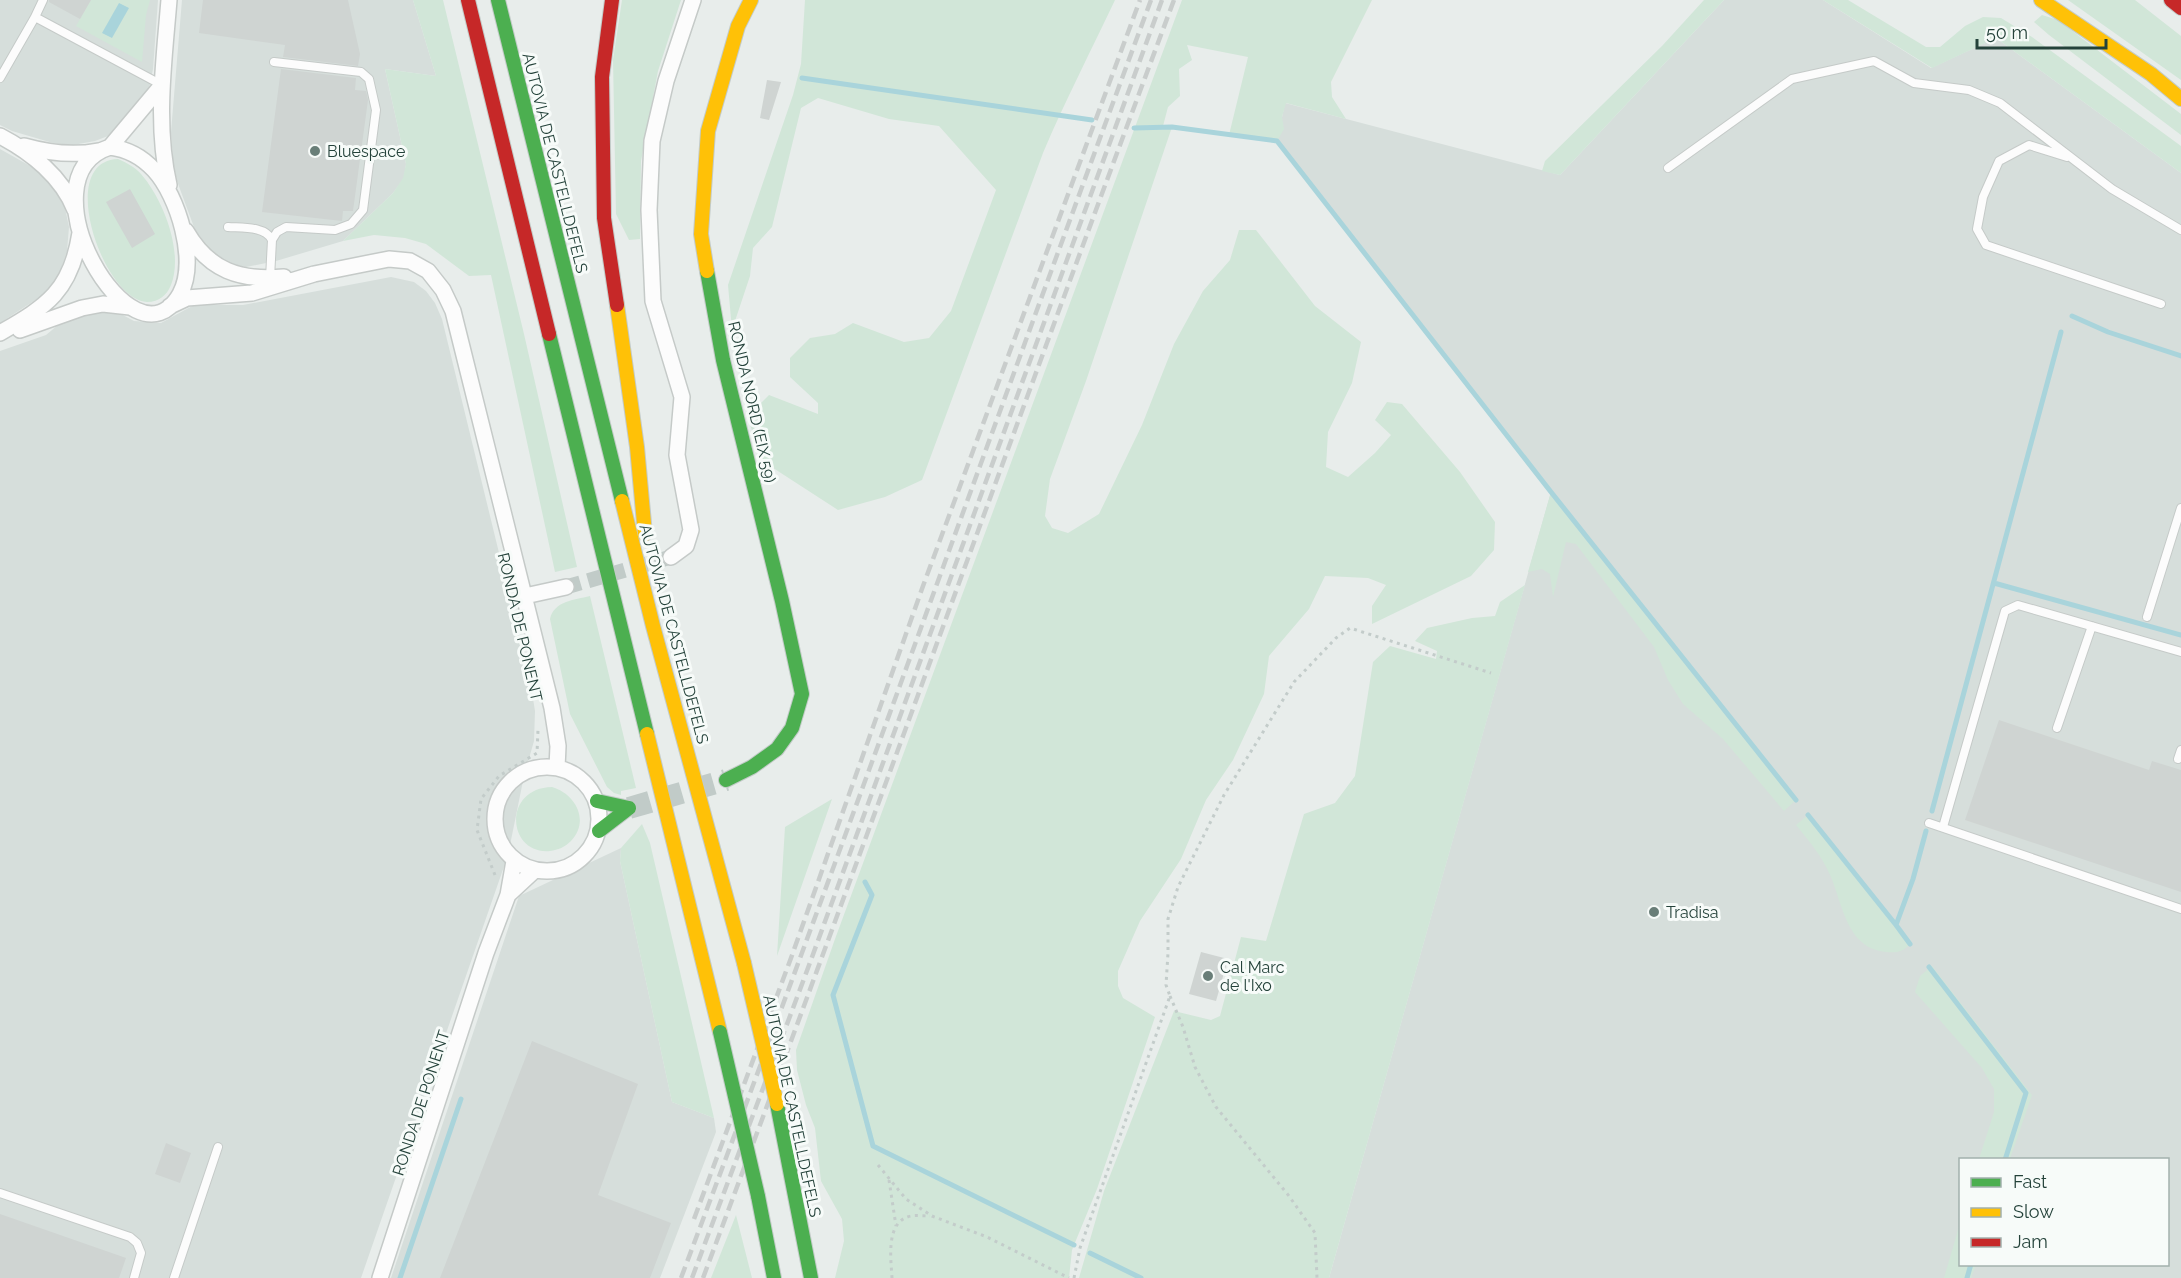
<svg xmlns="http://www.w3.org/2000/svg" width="2181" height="1278" viewBox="0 0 2181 1278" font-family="Raleway,sans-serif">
  <rect width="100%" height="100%" fill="#e8edeb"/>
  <!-- built -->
  <path fill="#d6dedb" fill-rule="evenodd" d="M0,0h158l-5,69 -4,20 -21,29 -20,18 -13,5 -22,4 -20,-2 -41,-12 -12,-6z
    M182,0h231l23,76 -51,-7 21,95 -2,14 -11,15 -50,48 -67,20 -30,6 -17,-4 -15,-9 -16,-16 -21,-57 -4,-20 -2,-29z
    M1724,0h99l108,68 65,-30 185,135v1105h-852l222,-786 -274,-351 8,-38 275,72zM1960,1160h208v104h-208z
    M0,149l32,18 19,17 14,24 4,19 -2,24 -9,27 -15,17 -43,28z
    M391,277l23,5 12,9 9,12 7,16 88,361 5,31 -1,30 -10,35 -16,79 -147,423h-361v-927l46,-16 12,-10 21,-12 21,-3 19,3 15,8 27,2 33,-18h49z
    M621,848l-1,13 52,241 42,16 2,14 -56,146h-269l128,-382z"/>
  <!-- green -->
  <path fill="#d1e6d8" d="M91,0h59l-4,15 -4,47 -66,-36z
    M413,0h30l81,334 53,233 -22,5 -64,-297 -22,1 -43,-32 -21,-6 -31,-3 -31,6 50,-48 10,-15 3,-14 -21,-95 51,7z
    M622,0h59l-23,71 -17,90 -1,78 -11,1 -13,-26 -3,-154z
    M805,0h310c-24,51 -50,101 -72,153l-121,327 -37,17 -47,13 -77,-50 -11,-36 2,-12 17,-17 49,19v-11l-28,-26v-19l20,-20 25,-4 18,-11 51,19 25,-4 22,-27 45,-121 -57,-64 -50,-7 -71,-21 -17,10 -29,119 -19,21 -3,28 -18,54 -4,-45 65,-190 8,-31z
    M1182,0h190l-41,82 1,15 14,22 -60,-16 -4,14 2,12 -7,12 -48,-6 19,-78 -61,-12 5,15 -13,9 1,27 -12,11 -5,19 9,1 -86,254 -36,98 -5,37 7,12 16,5 31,-19 43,-89 32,-81 29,-53 27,-31 9,-30h17l59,76 46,36 -9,41 -24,49 -2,35 22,10 27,-24 16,-18 -16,-15 12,-18 15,2 58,68 35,50 -1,28 -23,26 -99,48v-18l14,-21 -18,-7 -43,-2 -16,33 -40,47 -5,38 -31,66 -27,40 -25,59 -41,62 -22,50v15l5,12 32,19 -58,172 -25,61 -3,28h-234l9,-37 -2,-22 -21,-38 -6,-53 -9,-23 -9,-35 -1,-20 39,-111z
    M1704,0h20l-164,175 -18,-4 3,-10 117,-115z
    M1823,0h25l78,47h14l25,-21 18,-9 18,1 31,19 149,109v27l-185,-135 -64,30z
    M2068,0h67l46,36v44z
    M2042,15l16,5 123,94v21l-132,-100 -15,-13z
    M118,159c9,4 17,8 23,15 22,25 43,78 30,111 -4,10 -12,17 -24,17 -44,-2 -92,-141 -29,-143z
    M1551,492l245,308 -12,11 -61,-72 -40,-35 -15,-24 -14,-33 -78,-103 -10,-2 -13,55 -3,-23 -8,-5 -14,3z
    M1525,585l-196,693h-250l25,-87 70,-180 37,9 9,-4 21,-79 25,4 38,-127 31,-11 20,-27 18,-114 17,-16 46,13 1,-8 -22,-10 12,-13 45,-10 23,-2 5,-14z
    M590,596l46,192 -15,3v4l-7,-2 -7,-6 -37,-73 -20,-95c4,-18 24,-19 40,-23z
    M552,787c24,7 38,34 19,54 -6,6 -13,9 -21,10 -43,4 -48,-63 2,-64z
    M832,799l-55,157 8,-129z
    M1808,815l102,129c-7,8 -13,9 -24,8 -40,-4 -43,-48 -56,-77 -8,-19 -21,-34 -34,-50z
    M642,824l8,19 64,275 -42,-16 -52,-241 1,-13z
    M1932,966l100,129 -22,64h-31l15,-47v-23l-12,-21 -67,-76 5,-16z
    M736,1215l16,63h-41z
    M1960,1223v41l16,1 -5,13h-27z"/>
  <!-- water -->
  <path fill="#a9d4db" d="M119,3l10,5 -17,30 -10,-5z"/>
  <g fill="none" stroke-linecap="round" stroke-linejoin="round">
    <!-- stream -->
    <path stroke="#a9d4db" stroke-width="5" d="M802,78l290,42
      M1134,128l38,-1 105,14 274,351 245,308
      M2072,316l36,16 73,24
      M1994,583l187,52
      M1932,811l129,-479
      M1808,815l88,110
      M865,882l7,13 -39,100 40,151 201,99
      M1910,944l-14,-19 17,-46 13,-48
      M1929,967l97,126 -21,67
      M1090,1253l51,25
      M400,1278l61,-179
      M1967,1278l4,-14"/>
  </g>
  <!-- building -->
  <path fill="#cfd4d2" d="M49,0h42l-11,19 -31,-17z
    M203,0h145l12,54 -2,12 -75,-9 2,-12 -86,-12z
    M281,69l75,9 -1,12 11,1 2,9 -15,111h-10l-1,10 -80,-9z
    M767,80l14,2 -12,38 -9,-2z
    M130,189l25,45 -23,14 -26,-46z
    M1999,720l150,50 3,-9 29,9v122l-216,-72z
    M1201,952l27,7 -12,42 -27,-7z
    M532,1041l106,43 -40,111 73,28 -21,55h-210z
    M166,1143l25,10 -11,30 -25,-9z
    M0,1214l126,44 -7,20h-119z"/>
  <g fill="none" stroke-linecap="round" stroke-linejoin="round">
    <!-- street-tunnel -->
    <path stroke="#c1cbc8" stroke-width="15" stroke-dasharray="15 8" stroke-linecap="butt" d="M566,587l105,-30"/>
    <!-- secondary-tunnel -->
    <path stroke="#c1cbc8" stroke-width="22" stroke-dasharray="22 11" stroke-linecap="butt" d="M629,808l97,-28"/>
    <!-- lane casing -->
    <g stroke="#c5cac8" stroke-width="10">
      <path id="lane" d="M43,0l-8,17 127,68
        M0,78l35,-61
        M2067,157l-38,-12 -30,16 -16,36 -6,32 9,16 175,59
        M1668,168l124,-89 82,-18 40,22 55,7 31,13 112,86 69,41
        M228,227c14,1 37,-1 44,13
        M270,278l2,-38 5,-8 9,-5 49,3 16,-6 12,-14 13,-100 -7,-31 -8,-7 -87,-10
        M2147,617l34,-109
        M2057,728l35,-102
        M2178,759l3,-9
        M1929,823l252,86
        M1943,827l62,-216 13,-6 163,47
        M0,1193l130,44 7,6 4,10 -7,25
        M174,1278l44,-131"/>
    </g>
    <!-- street casing -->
    <g stroke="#c5cac8" stroke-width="18">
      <path id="street" d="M0,136c31,16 62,41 75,74
        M24,146c25,7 49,10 74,5
        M110,147c17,2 32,10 44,23 24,26 44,91 26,124 -47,83 -162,-118 -70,-147z
        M110,147l52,-62
        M169,185c-14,-61 -5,-123 0,-185
        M186,231c23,40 54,50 98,46
        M170,306l17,-8 65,-5 62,-19 75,-15 21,2 18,10 15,19 10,21 99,397 6,38 -1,22
        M20,330l62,-22 21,-4 27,3
        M0,333c47,-27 71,-42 80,-100
        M671,557l15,-11 5,-16 -14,-75 5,-58 -29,-96 -4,-91 3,-69 14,-60 27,-81
        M525,596l41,-9
        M495 819a52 52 0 1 1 104 0a52 52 0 1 1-104 0Z
        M508,895l27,-25
        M380,1278l106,-325 22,-58 6,-34"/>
    </g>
    <!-- fast casing -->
    <g stroke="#c3cbc8" stroke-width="16">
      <path id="fast" d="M498,0l124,501
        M707,271l16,89 59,241 20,93 -10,34 -15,21 -25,18 -26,13
        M549,334l98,400
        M597,801l32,7
        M599,831l30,-23
        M777,1104l34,174
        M758,1196l16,82"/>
    </g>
    <!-- slow casing -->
    <g stroke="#c3cbc8" stroke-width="16">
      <path id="slow" d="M2041,0l110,74 30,25
        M707,271l-6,-37 7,-103 30,-105 13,-26
        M617,305l20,142 8,87
        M622,501l31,125 91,337
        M647,734l73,298"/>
    </g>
    <!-- jam casing -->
    <g stroke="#c3cbc8" stroke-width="16">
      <path id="jam" d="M468,0l81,334
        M612,0l-10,77 2,141 13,87
        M2171,0l10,8"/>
    </g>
    <!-- path -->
    <path stroke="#c3ccca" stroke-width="3" stroke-dasharray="3 4.5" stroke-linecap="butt" d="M495,875l-18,-45 4,-31 18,-23 38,-23 1,-23
      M1170,996l13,31 12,40 21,40 73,89 26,37 2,45
      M878,1165l28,34 26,17 55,21 82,41
      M889,1180l7,46
      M892,1278c-1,-19 -7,-57 19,-62 5,-1 13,0 19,0
      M1074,1278l6,-30 90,-252 -4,-11 2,-32v-34l10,-32 46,-92 70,-113 42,-44 14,-10 141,45"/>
    <!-- lane -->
    <use href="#lane" stroke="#fcfcfc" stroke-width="8"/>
    <!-- street -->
    <use href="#street" stroke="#fcfcfc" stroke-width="15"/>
    <!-- fast -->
    <use href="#fast" stroke="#4caf50" stroke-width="14"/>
    <!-- slow -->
    <use href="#slow" stroke="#ffc107" stroke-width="14"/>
    <!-- jam -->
    <use href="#jam" stroke="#c62828" stroke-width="14"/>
    <!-- rail -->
    <path stroke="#c9cdcc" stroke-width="4.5" stroke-dasharray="12 6" stroke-linecap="butt" d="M694,1219l97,-261 132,-372 217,-586
      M681,1278c160,-425 312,-852 470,-1278
      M692,1278l116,-310 354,-968
      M703,1278c159,-425 312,-853 471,-1278"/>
    <!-- fast-bridge casing -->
    <g stroke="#c3ccc9" stroke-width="16" stroke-linecap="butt">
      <path id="fast-bridge" d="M720,1032l38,164"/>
    </g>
    <!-- slow-bridge casing -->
    <g stroke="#c3ccc9" stroke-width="16" stroke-linecap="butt">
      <path id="slow-bridge" d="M744,963l33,141"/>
    </g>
    <!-- fast-bridge -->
    <use href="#fast-bridge" stroke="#4caf50" stroke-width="14"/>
    <!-- slow-bridge -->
    <use href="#slow-bridge" stroke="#ffc107" stroke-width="14"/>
  </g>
  <!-- markers -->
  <g fill="#697e78" stroke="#f7fbf9" stroke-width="2">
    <circle cx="315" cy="151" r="6"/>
    <circle cx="1654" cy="912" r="6"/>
    <circle cx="1208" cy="976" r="6"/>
  </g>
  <g text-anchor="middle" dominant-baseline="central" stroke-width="6" stroke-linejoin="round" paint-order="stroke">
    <!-- poi labels -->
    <g font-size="16" fill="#24423a" stroke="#f7fbf9" text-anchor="start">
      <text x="327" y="151">Bluespace</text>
      <text x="1666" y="912">Tradisa</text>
      <text x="1220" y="967">Cal Marc<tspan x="1220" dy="18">de l'Ixo</tspan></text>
    </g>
    <!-- street labels -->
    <g font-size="16" fill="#24423a" stroke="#f7fbf9">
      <text transform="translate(555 163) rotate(76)">AUTOVIA DE CASTELLDEFELS</text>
      <text transform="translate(752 402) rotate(77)">RONDA NORD (EIX 59)</text>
      <text transform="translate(520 627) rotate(77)">RONDA DE PONENT</text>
      <text transform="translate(674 634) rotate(75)">AUTOVIA DE CASTELLDEFELS</text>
      <text transform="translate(421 1103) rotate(-72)">RONDA DE PONENT</text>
      <text transform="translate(792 1106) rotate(78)">AUTOVIA DE CASTELLDEFELS</text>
    </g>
  </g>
  <!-- legend -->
  <rect x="1959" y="1158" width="210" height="108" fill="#f7fbf9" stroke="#a3b1ad" stroke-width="1.5"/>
  <rect x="1971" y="1178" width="30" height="9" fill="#4caf50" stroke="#a3b1ad" stroke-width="1.5"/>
  <text x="2013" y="1188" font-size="18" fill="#24423a">Fast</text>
  <rect x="1971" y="1208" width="30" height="9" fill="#ffc107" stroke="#a3b1ad" stroke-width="1.5"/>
  <text x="2013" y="1218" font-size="18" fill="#24423a">Slow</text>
  <rect x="1971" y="1238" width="30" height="9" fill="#c62828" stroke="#a3b1ad" stroke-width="1.5"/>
  <text x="2013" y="1248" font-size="18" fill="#24423a">Jam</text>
  <!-- scale -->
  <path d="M1977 39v9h129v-9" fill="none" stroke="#24423a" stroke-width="3"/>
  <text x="1986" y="39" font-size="18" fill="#24423a" stroke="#f7fbf9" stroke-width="4.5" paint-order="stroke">50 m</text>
</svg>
